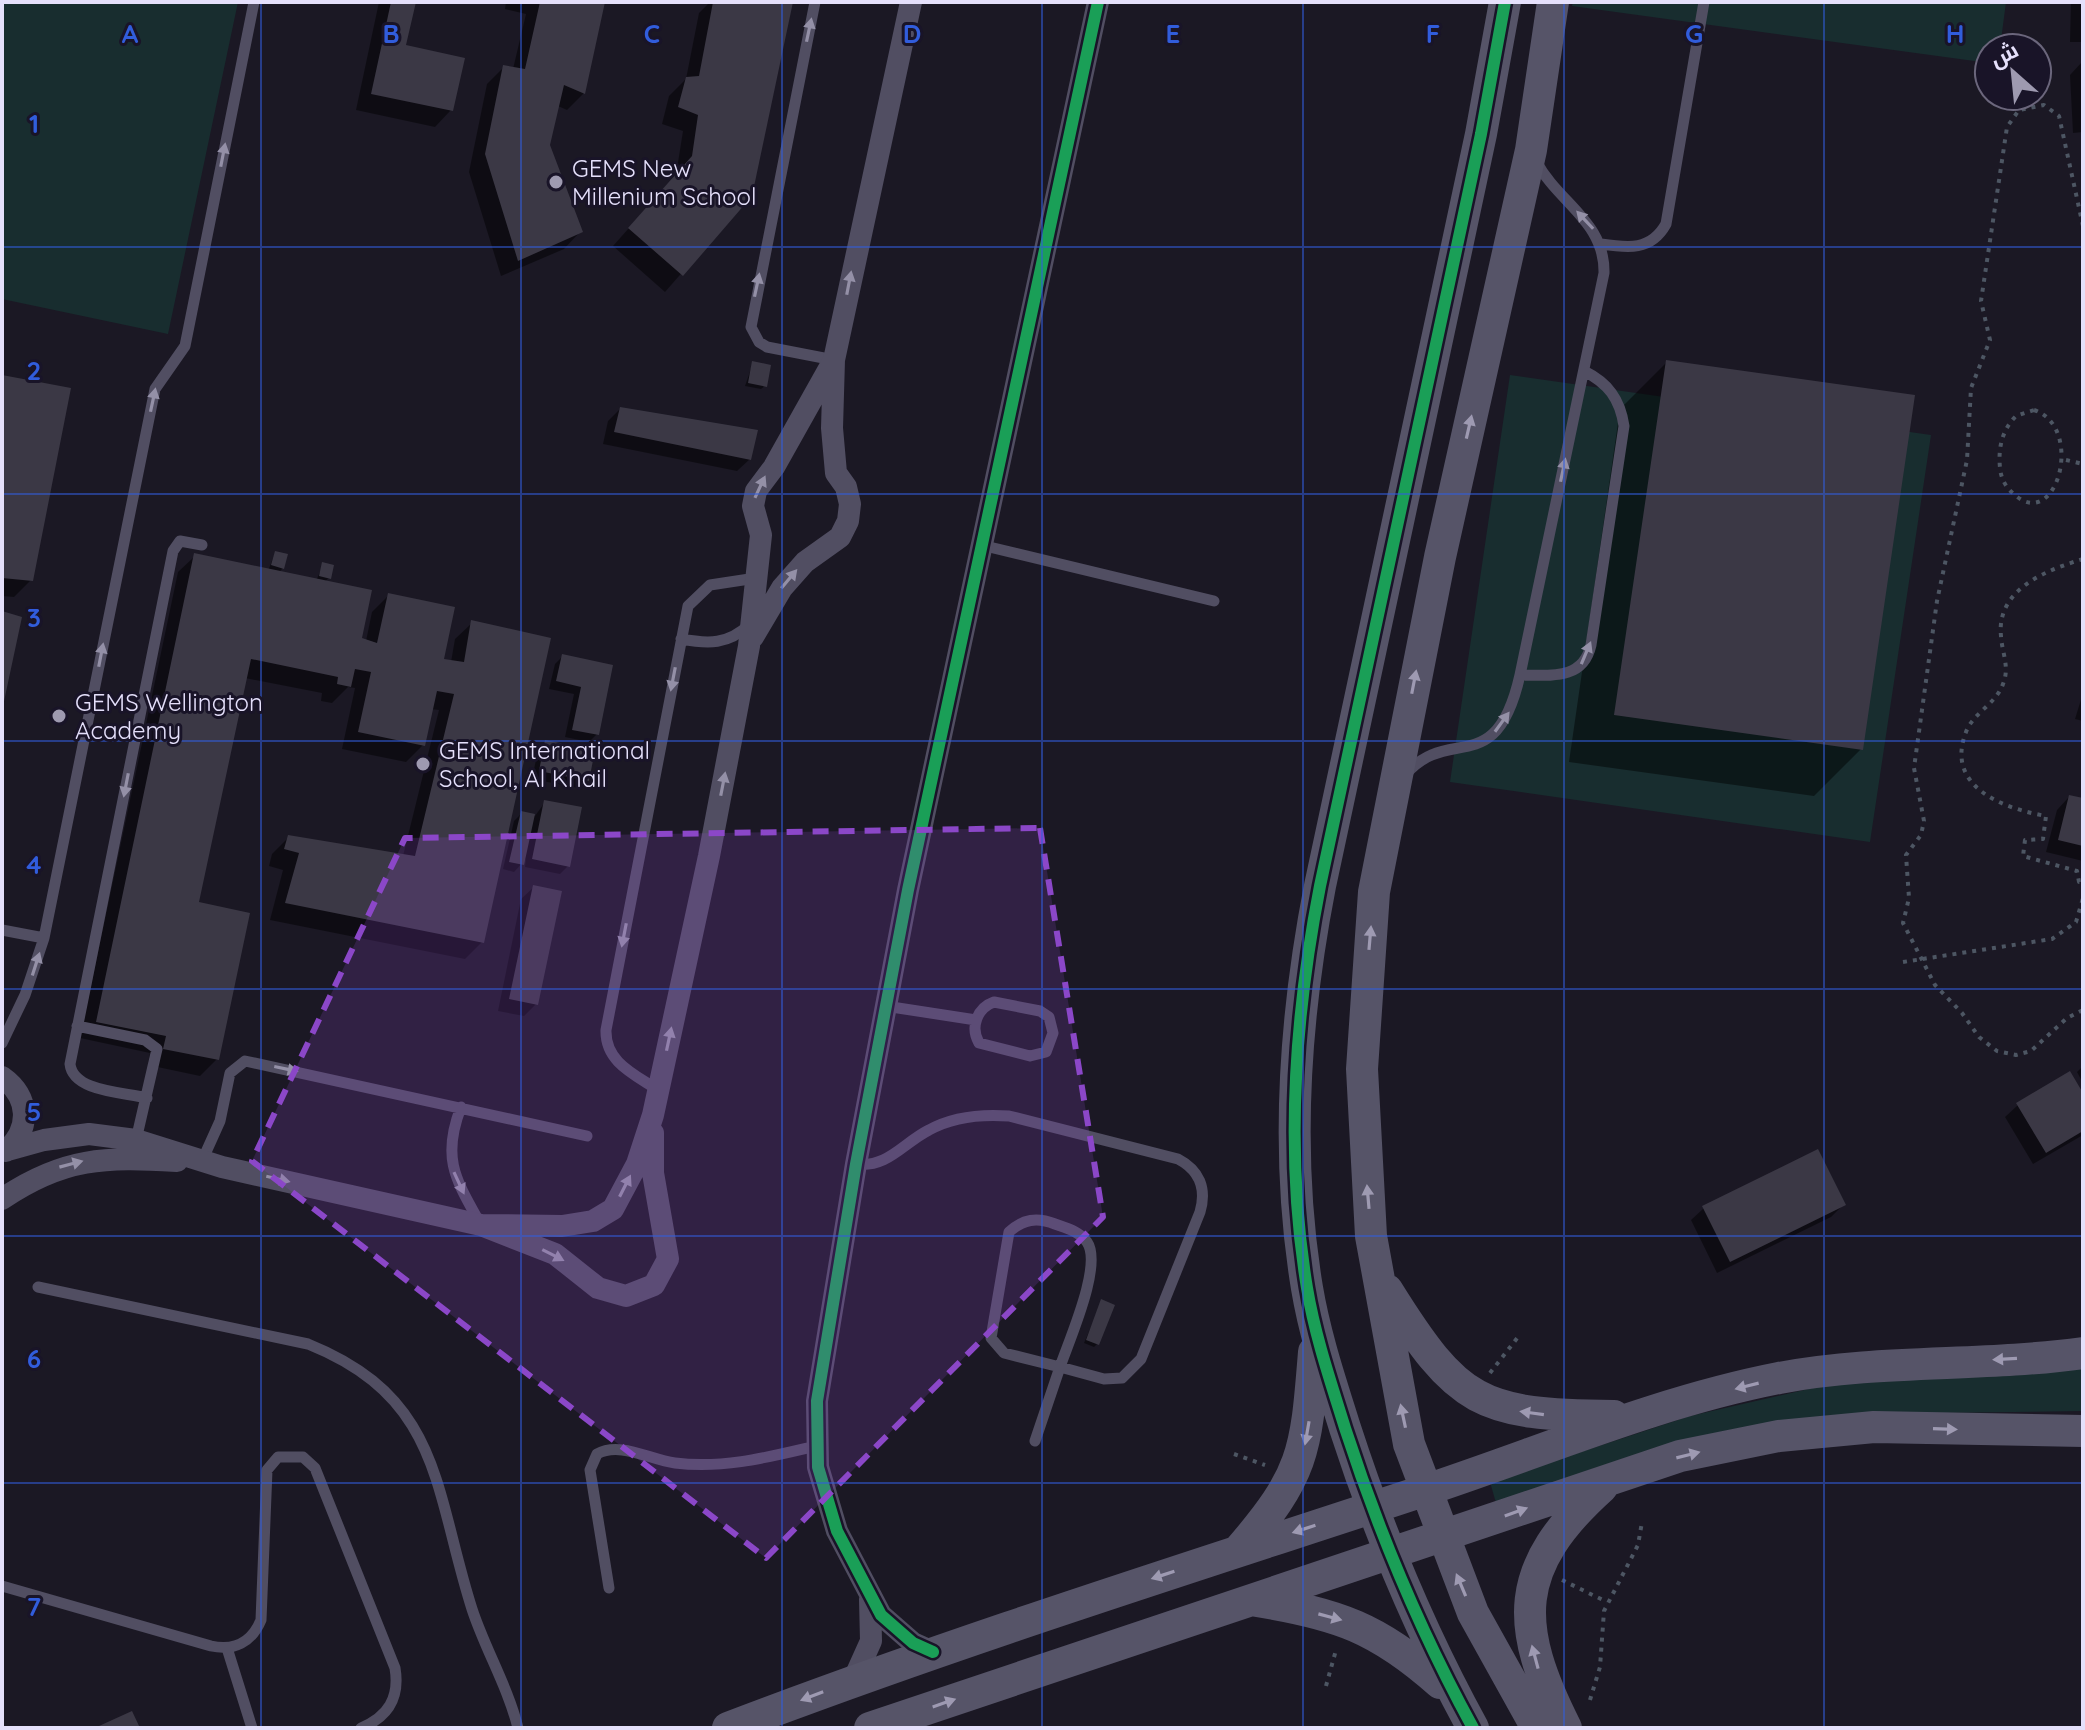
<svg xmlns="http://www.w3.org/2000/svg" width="2085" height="1730" viewBox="0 0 2085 1730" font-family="Quicksand,Cairo,sans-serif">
  <rect width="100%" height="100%" fill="#1b1824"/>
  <!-- green -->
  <path fill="#182d2f" d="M2,2h236l-70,332 -166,-35z
    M1573,2h433l-6,46h-11v15l-417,-57z
    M1510,375l421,60 -61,407 -420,-60z
    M2083,1368v43l-233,3 -354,89 -6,-21 200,-66 149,-34z"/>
  <!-- shadow -->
  <path fill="#0007" d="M379,2h35l-10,45 47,63 -16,17 -79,-17z
    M506,2h97l-19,91 -17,17 -9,-4 -10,39 32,87 -16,17 -63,27 -32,-104 18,-88 17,-17 9,2 13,-55 -21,-5z
    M710,2h81l-41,193 -85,97 -52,-46 63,-71 7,-44 -21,-7 7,-28 17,-17 13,-66z
    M2071,2h12v40h-13z
    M2082,62l1,70 -10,1 -3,-58z
    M1667,362l194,387 -47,47 -245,-34 51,-353z
    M753,363l12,23 -4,3 -16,-3z
    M2,377l29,203 -17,17 -12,-1z
    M620,409l130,50 -13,12 -134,-27 5,-23z
    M275,553l8,15 -5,5 38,8 7,-16 6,13 -5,4 35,58 7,1 6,-29 17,-17 53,66 9,1 4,-23 17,-16 10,319 -17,17 -195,-39 13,-50 -14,-4 3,-12 17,-17 114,19 36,-146 -8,-1 -8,36 -17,17 -64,-13 13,-61 -7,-1 -16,16 -11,-2 1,-8 -77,-15 -48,226 20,155 -17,17 -52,-11 2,-12 -70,-15 98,-466 17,-16 73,15z
    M563,656l48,10 -14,68 -8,8 -24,-5 9,-43 -25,-5 6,-25z
    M2083,693v28l-8,-2z
    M546,742l41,38 -8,8 -47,-9 6,-29z
    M2069,797l14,4v60l-37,-9 11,-42z
    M545,802l23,64 -8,8 -35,-7 1,-8 -12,13 -11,-3 11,-48 8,-8 13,3z
    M534,887l2,117 -12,12 -26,-5 23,-112z
    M2083,1066v17l-6,-11z
    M2083,1097v38l-50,29 -28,-47 13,-12z
    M1844,1204l-13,13 -114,56 -26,-53 13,-12z
    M1102,1302l-5,42 -3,3 -10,-4z"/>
  <!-- building -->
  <path fill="#3b3845" d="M391,2h25l-10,43 59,13 -12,53 -82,-17z
    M540,2h65l-20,92 -21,-9 -14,60 33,87 -65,29 -33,-107 18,-89 22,4z
    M713,2h80l-41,194 -69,80 -55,-48 64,-72 6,-41 -20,-8 8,-30 13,-1z
    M1666,360l249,35 -52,355 -249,-35z
    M752,361l19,4 -4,22 -19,-4z
    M2,375l69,13 -38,193 -31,-3z
    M620,407l138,23 -7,30 -137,-28z
    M275,551l13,3 -4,15 -13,-4z
    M194,553l178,37 -10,48 15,5 11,-50 67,14 -11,52 20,3 7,-42 80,18 -67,305 -199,-40 14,-50 -15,-4 4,-14 127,21 39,-162 -17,-3 -12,55 -67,-14 13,-60 -16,-3 -4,18 -14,-3 1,-7 -87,-18 -52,243 51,11 -31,147 -56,-11 3,-13 -70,-14z
    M322,562l12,3 -3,14 -12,-3z
    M2,611l20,6 -19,89 -1,-1z
    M562,654l51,11 -14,70 -27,-5 9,-43 -25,-6z
    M545,740l50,10 -6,31 -50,-10z
    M2069,795l14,3v48l-25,-6z
    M544,800l38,7 -12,60 -38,-8z
    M521,811l14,3 -11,51 -15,-3z
    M533,885l29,6 -24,114 -29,-6z
    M2070,1071l13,22v38l-37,22 -30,-50z
    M1818,1149l28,56 -116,57 -28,-56z
    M1101,1299l14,6 -16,40 -13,-5z
    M132,1711l8,17h-40l-1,-2z"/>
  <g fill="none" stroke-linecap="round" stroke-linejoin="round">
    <!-- path -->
    <path stroke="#4d5663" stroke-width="4" stroke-dasharray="4 6" stroke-linecap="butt" d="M2083,226l-24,-110 -15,-11 -25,5 -12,17 -26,174 9,39 -19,48 -4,72 -30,141 -23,167 10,53 -3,14 -15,20 3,43 -6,25 32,62 27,28 17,24 18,14 19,4 15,-4 36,-33 16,-8
      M2034,410c51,17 23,122 -19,85 -9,-7 -14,-16 -15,-27 -2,-20 2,-38 16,-52z
      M2066,460l17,4
      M2083,559c-36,11 -87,30 -82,77 1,17 9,31 2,48 -7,20 -30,29 -37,48 -22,56 40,77 80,84l-3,23 -18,1 -2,16 54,15 2,11h4
      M1903,962l149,-23 24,-17 7,-24
      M1490,1373l28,-36
      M1234,1454l31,11
      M1562,1580l45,22
      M1326,1686l10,-36
      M1590,1700l10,-33 4,-56 34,-66 4,-23"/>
    <!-- lane -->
    <path stroke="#514e62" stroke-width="11" d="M815,2l-64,325 8,15 8,5 67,13
      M1601,244c27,4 50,7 65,-20l38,-222
      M981,545l233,56
      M681,639c27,5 47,6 69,-15
      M1520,675c29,0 63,6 71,-30l33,-219c-4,-27 -16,-43 -40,-55
      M1406,774c44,-50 90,7 114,-99l84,-402c1,-52 -46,-70 -68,-112
      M2,930l42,8
      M994,1002l46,9 9,6 4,16 -7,19 -16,4 -51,-13c-9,-16 -2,-35 15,-41z
      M885,1006l91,14
      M77,1026l68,14 12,9 -21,91
      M2,1043l23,-48 19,-57 111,-549 30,-43 69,-344
      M658,1090c-24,-16 -53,-28 -52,-60l82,-424 22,-21 46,-7
      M147,1098c-23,-6 -74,-6 -77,-34l103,-513 7,-10 22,4
      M461,1107c-20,52 -5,73 20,118
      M202,1161l18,-40 10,-48 15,-12 342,75
      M856,1164c32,4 47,-21 73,-34 25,-14 52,-16 80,-14l169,43c21,11 29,29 22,53l-59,147 -19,19 -18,1 -44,-12c9,-27 43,-102 27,-125 -8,-11 -21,-14 -32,-18 -18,-7 -32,-5 -46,8l-18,106 13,15 56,14 -25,74
      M38,1287l270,57c134,54 126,146 164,265 13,40 36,78 46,119
      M2,1586l209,60c23,5 41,-4 50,-26l6,-150 11,-13h25l12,11 80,200c5,30 -7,49 -34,60
      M609,1588l-19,-118 7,-16c23,-13 53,6 78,9 49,6 94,-6 141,-17
      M227,1648l25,80"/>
    <!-- street -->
    <path stroke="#514e62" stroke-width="22" d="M753,637l29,-49 23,-26 35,-25 8,-16 2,-17 -4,-17 -10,-14 -4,-45 2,-68 77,-358
      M2,1077c28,20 29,52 4,74
      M8,1150l36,-10 45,-6 47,6 86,27 259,58 74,29 43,34 28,8 28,-11 14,-26 -15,-86v-40
      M2,1199c62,-42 103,-42 175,-38
      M481,1225l81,1 31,-5 20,-12 24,-45 16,-49 56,-259 40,-210 12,-111 -8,-29 3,-15 18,-24 60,-107
      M933,1652l-20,-9 -32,-28 -44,-84 -19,-64 -1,-66 39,-237 52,-274 190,-888
      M853,1681l18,-40 -1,-42"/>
    <!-- secondary -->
    <path stroke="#565468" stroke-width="32" d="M1387,1290c71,114 93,125 227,126
      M1238,1551c67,-77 68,-99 76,-199
      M1257,1601c81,13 121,27 183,82
      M728,1728c228,-87 461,-160 692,-236 119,-39 236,-90 359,-114 101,-19 203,-11 304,-25
      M870,1728l810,-272 99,-20 95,-9 209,4
      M1473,1728c-53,-97 -94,-195 -128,-300 -14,-45 -30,-92 -38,-140 -22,-133 -13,-269 13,-402l161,-752 24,-132
      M1537,1728l-64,-115 -64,-169 -38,-208 -9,-167 12,-177 66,-335 91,-407 22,-148
      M1566,1728c-52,-103 -54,-160 36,-241"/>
    <!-- cycleway casing -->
    <g stroke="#191428" stroke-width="17">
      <path id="cycleway" d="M933,1652l-20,-9 -32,-28 -44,-84 -19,-64 -1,-66 39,-237 52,-274 190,-888
        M1473,1728c-53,-97 -94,-195 -128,-300 -14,-45 -30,-92 -38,-140 -22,-133 -13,-269 13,-402l161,-752 24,-132"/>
    </g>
    <!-- cycleway -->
    <use href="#cycleway" stroke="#1a9f57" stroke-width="12"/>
  </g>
  <!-- one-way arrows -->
  <defs><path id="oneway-solid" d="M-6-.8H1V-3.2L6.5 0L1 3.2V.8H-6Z" transform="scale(2)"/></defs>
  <g fill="#9490a7">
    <use href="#oneway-solid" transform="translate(809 30) rotate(-78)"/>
    <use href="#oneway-solid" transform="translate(223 155) rotate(-79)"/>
    <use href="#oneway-solid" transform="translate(1585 220) rotate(-133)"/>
    <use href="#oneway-solid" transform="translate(849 283) rotate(-79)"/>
    <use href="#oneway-solid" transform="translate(757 285) rotate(-78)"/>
    <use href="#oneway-solid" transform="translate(153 400) rotate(-78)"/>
    <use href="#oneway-solid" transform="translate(1563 470) rotate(-78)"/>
    <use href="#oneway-solid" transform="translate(760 487) rotate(-65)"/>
    <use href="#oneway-solid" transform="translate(789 579) rotate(-50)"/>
    <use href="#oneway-solid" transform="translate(1586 653) rotate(-67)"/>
    <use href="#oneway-solid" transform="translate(101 655) rotate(-79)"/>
    <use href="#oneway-solid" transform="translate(673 679) rotate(101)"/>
    <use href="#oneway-solid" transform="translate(1502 722) rotate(-54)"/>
    <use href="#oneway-solid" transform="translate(723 784) rotate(-79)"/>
    <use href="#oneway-solid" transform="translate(126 785) rotate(101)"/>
    <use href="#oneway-solid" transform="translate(624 935) rotate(101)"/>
    <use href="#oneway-solid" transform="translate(36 964) rotate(-72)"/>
    <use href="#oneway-solid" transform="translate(669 1039) rotate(-78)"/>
    <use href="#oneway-solid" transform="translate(286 1069) rotate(12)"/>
    <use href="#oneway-solid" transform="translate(71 1164) rotate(-15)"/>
    <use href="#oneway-solid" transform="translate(278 1179) rotate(13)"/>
    <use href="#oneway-solid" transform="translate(459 1183) rotate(65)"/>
    <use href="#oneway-solid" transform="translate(625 1186) rotate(-63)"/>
    <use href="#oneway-solid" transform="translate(553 1255) rotate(27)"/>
  </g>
  <g fill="#9e9ab2">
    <use href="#oneway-solid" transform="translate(1469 427) rotate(-77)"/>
    <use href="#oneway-solid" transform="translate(1414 682) rotate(-79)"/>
    <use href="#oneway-solid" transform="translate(1370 938) rotate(-85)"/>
    <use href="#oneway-solid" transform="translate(1368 1197) rotate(-95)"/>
    <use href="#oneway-solid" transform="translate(2005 1359) rotate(177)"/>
    <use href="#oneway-solid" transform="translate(1747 1386) rotate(166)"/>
    <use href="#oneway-solid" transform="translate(1532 1413) rotate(-172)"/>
    <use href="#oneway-solid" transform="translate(1403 1416) rotate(-102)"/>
    <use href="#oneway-solid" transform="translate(1945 1429) rotate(2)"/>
    <use href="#oneway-solid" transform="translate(1307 1433) rotate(100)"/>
    <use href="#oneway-solid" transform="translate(1688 1455) rotate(-14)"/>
    <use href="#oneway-solid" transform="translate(1516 1512) rotate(-20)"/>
    <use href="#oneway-solid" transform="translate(1304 1529) rotate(162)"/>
    <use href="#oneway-solid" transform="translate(1163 1575) rotate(162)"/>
    <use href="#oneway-solid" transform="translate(1461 1585) rotate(-113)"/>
    <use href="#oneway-solid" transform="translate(1330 1617) rotate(15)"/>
    <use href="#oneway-solid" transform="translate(1535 1657) rotate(-105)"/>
    <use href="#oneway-solid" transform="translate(812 1696) rotate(159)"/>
    <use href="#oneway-solid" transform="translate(944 1703) rotate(-19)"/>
  </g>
  <!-- marked area -->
  <path fill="#8b47c8" fill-opacity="0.2" stroke="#8b47c8" stroke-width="6" stroke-dasharray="16 10" stroke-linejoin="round" d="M1040,828l63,389 -337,341 -514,-397 153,-323z"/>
  <!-- grid -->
  <path fill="none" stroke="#315ddc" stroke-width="2" stroke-opacity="0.55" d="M261,2v1726M521,2v1726M782,2v1726M1042,2v1726M1303,2v1726M1564,2v1726M1824,2v1726M2,247h2081M2,494h2081M2,741h2081M2,989h2081M2,1236h2081M2,1483h2081"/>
  <!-- markers -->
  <g fill="#9e9ab0" stroke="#191428" stroke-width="3">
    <circle cx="556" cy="182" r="8"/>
    <circle cx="59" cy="716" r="8"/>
    <circle cx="423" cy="764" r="8"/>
  </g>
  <g text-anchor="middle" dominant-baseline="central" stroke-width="6" stroke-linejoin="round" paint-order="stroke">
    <!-- poi labels -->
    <g font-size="24" fill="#e5e0fb" stroke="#191428" text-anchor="start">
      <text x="572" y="168">GEMS New<tspan x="572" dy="28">Millenium School</tspan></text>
      <text x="75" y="702">GEMS Wellington<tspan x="75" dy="28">Academy</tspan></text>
      <text x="439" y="750">GEMS International<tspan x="439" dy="28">School, Al Khail</tspan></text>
    </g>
  </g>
  <g font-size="26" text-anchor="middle" font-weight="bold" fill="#315ddc" stroke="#191428" stroke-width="6" stroke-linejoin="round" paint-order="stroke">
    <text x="130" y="43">A</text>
    <text x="391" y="43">B</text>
    <text x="652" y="43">C</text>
    <text x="912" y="43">D</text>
    <text x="1173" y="43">E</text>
    <text x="1433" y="43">F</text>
    <text x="1694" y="43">G</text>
    <text x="1955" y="43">H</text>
    <text x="34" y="133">1</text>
    <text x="34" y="380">2</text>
    <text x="34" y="627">3</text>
    <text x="34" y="874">4</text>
    <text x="34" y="1121">5</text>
    <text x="34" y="1368">6</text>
    <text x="34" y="1616">7</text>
  </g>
  <!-- border -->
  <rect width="2085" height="1730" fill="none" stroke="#e5e0fb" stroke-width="8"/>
  <!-- north arrow -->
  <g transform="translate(2013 72) rotate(333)"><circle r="38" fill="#191428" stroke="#6b667c" stroke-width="2"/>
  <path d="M0-6L14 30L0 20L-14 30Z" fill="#9e9ab0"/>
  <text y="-12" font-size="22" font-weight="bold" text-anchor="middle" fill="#e5e0fb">ش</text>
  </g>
</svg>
